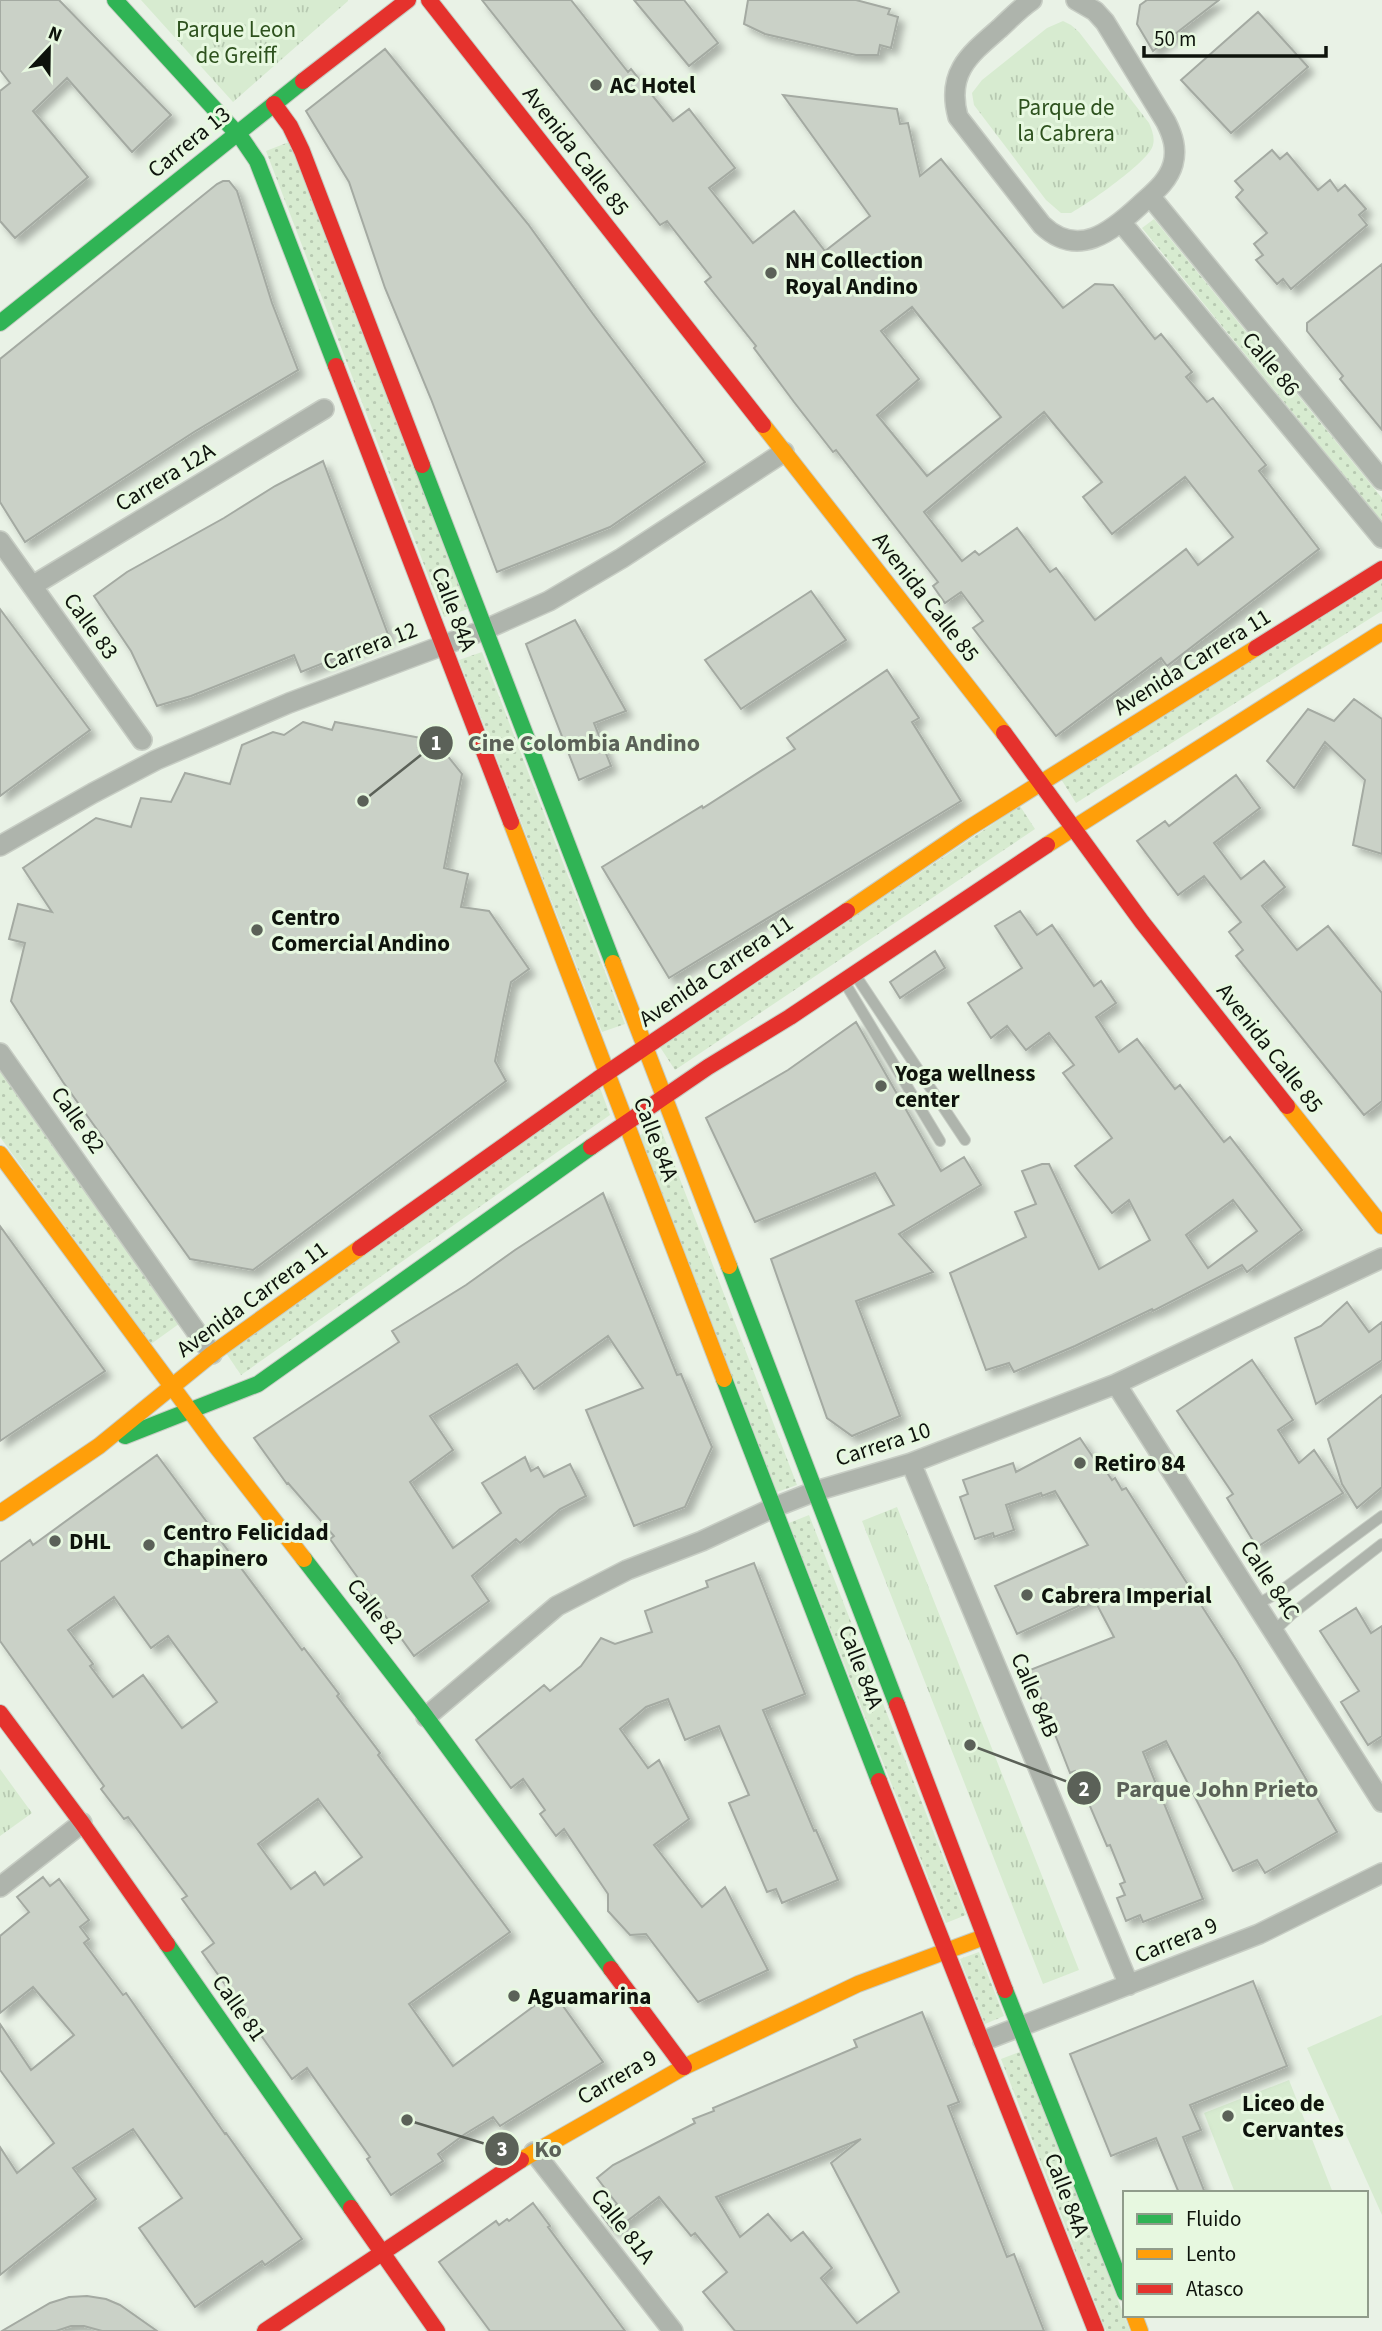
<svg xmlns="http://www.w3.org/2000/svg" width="1382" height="2331" viewBox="0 0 1382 2331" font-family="'Source Sans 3',sans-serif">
  <defs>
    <pattern id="grass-dots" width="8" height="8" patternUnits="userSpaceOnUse" patternTransform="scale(1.75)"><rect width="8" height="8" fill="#d7ebd0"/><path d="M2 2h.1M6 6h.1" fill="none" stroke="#b7c9b1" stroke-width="1.8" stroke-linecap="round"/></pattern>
    <pattern id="park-tufts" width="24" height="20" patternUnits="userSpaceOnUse" patternTransform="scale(1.75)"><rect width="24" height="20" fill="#d7ebd0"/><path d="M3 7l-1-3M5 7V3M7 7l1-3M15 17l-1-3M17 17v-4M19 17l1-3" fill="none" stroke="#b7c9b1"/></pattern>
    <filter id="shadow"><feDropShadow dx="6" dy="6" stdDeviation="3.5" flood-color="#0004"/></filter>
  </defs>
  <rect width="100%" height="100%" fill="#e9f2e6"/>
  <!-- grass -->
  <path fill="url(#grass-dots)" d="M289,142l179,467 -24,8 -178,-466z
    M1154,219l228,279v24l-240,-294z
    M1382,578v33l-306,192 -15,-24z
    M482,652l143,372 -23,8 -143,-372z
    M1020,806l15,23 -360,241 -15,-23z
    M0,1069l183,252 -32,23 -151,-207z
    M600,1088l10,27 -369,260 -15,-22z
    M660,1127l137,358 -20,7 -137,-357z
    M809,1515l157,400 -20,8 -157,-400z
    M979,1952l25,64 -19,8 -25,-65z
    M1022,2051l108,280h-24l-105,-272z"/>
  <!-- park -->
  <path fill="url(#park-tufts)" d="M141,0h207v1l-115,101z
    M1063,21l8,4 8,7 70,91c3,7 6,14 4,22 -3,16 -67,60 -82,68h-10l-15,-13 -72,-95 -2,-12 10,-13 65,-52z
    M897,1507l182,463 -36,14 -181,-463z
    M0,1769l32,44 -32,23z"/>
  <!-- garden -->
  <path fill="#d7ebd0" d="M1382,2015v200l-75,-167z
    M1289,2080l44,113h-98l-31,-80z"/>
  <!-- building -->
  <path fill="#cad1c7" stroke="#a4aaa2" stroke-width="2" fill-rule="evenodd" filter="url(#shadow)" d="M0,0h59l112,115 -39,37 -65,-74 -34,33 55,66 -73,61 -15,-17v-130l10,-8 -10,-13z
    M482,0h89l57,72 3,-3 42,52 16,-12 46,59 -26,20 44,55 41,-32 31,40 45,-35 -87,-121 114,14 3,15 8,-1 12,53 21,-17 122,149 32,-24 18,1 42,54 6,-5 31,38 -6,5 21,25 6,-4 53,67 -7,6 60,78 -152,117 -6,-8 -105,78 -83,-108 10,-7 -22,-29 -16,11 -12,-17 5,-4 -102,-132 -3,2 -39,-50 -40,-54 2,-2 -51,-64 6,-5 -44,-56 -7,4zM912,307l89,110 -74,59 -50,-61 42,-36 -38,-48zM1044,412l58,70 -19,15 29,37 73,-57 48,60 -35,28 -12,-16 -91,71 -39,-52 -6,4 -33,-44 -38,27 -4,-4 -13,10 -38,-49z
    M634,0h50l34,43 -29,23z
    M748,0h108l34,9 -2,5 10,3 -7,31 -11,-3 -2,10h-22l-91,-21 -21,-10z
    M1147,0h72l-66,51 -16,-27 3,-19z
    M1258,12l50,55 -77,66 -50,-53z
    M385,49l143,175 65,90 112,148 -95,65 -113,45 -66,-173 -46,-111 -36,-106 -43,-71z
    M1272,150l8,9 7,-6 31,37 12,-10 8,11 7,-6 21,24 -7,6 8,10 -76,64 -8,-10 -6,5 -21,-24 7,-5 -9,-11 13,-11 -31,-36 7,-7 -8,-9z
    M223,181h6l8,10 35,112 26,67 -104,62 -169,110 -25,-40v-143l217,-175z
    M1382,264v166l-42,-51 3,-3 -36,-45v-8z
    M323,461l66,176 -88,35 -7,-17 -103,41 -34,10 -26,-55 -37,-55 33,-24 97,-54 51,-32z
    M811,591l35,49 -105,69 -36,-49z
    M0,609l90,121 -90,66z
    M575,620l51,91 -32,12 17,43 -32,14 -53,-136z
    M887,670l32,48 -7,4 49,79 -292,177 -67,-111 100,-61 1,2 92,-59 -8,-11z
    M1354,699l28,20v135l-29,-9 12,-65 -40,-38 -31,46 -27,-27 41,-52 26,12z
    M303,722l29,8 3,-8 86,16 -3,9 28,7 16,20 -18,94 24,6 -7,33 28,4 40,58 -18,13 -8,38 -8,41 11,20 -253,189 -63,-11 -127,-177 -52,-81 14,-58 -16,-4 9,-35 34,8 -29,-44 73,-50 35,9 10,-29 30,4 14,-29 45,11 12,-39 31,-13 11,3z
    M1236,775l24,33 -46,35 27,36 23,-18 21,26 -23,19 35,44 31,-24 54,67v108l-18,14 -128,-159 7,-6 -14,-18 12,-10 -37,-46 -26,19 -41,-54 28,-20 4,5z
    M1020,911l17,24 15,-10 42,61 7,-5 15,22 -20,14 23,35 18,-13 38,50 5,-4 44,57 6,-5 72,93 -55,42 -5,-7 -89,46 -1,-2 -77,37 -61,26 -5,-9 -23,7 -36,-97 76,-36 -11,-25 21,-8 -14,-33 20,-7h7l50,105 51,-29 -21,-40 -17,13 -37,-47 37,-28 -49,-65 11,-8 -25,-32 -23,17 -19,-24 -16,12 -23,-35 54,-35 -27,-42zM1233,1200l24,31 -49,37 -22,-33z
    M935,951l10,17 -45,30 -10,-16z
    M856,1022l85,149 23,-14 17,28 -82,49 34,38 -77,29 44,115 -48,20 -25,-18 -56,-159 123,-54 -19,-32 -120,49 -49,-104 82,-48z
    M603,1193l74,182 4,-1 31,73 -27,60 -51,19 -48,-116 57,-22 -35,-52 -74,53 -17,-25 -87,52 23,34 -43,32 43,66 48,-35 -19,-30 43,-26 6,14 7,-4 6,10 26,-13 16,32 -26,13 -40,34 -4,-4 -44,37 17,25 -75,55 -84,-117 4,-3 -46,-53 -1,1 -33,-46 145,-96 -7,-11 74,-46 49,-35z
    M0,1226l105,145 -105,70z
    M1347,1302l22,30 13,-10v38l-66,44 -21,-66 26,-12z
    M1252,1360l41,60 -15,10 21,33 15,-13 29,43 -86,54 -30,-49 6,-4 -56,-83z
    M1382,1395v92l-25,21 -15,-24 -14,-45z
    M1080,1438l21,31 3,-1 8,12 3,-2 7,12 4,-2 111,173 100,171 -72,41 -8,-13 -24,11 -67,-130 -23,11 60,147 -60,23 -3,-7 -14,6 -9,-23 8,-3 -5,-11 5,-2 -15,-37 -3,1 -32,-75 -5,2 -40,-103 84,-33 -20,-38 -77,35 -22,-48 93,-41 -33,-54 -13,5 -1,-3 -35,12 8,25 -20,7 -1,-4 -18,6 -15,-42 8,-3 -5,-14 50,-17 3,9z
    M157,1455l145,195 2,-2 35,46 -2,2 43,57 -2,2 132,177 -101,72 44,62 100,-74 50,70 -103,64 -7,-9 -28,17 -27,20 5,7 -52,34 -24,-36 3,-2 -63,-89 -15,11 -90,-127 12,-9 -32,-44 5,-3 -59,-79 -4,2 -23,-30 3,-3 -104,-145v-79l30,-22 3,5zM114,1597l37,51 17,-12 49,66 -35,26 -39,-53 -30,22 -23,-31 3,-2 -25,-34zM318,1799l44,58 -38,28 -9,-13 -24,17 -33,-45z
    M754,1563l51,131 -42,16 51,121 2,-1 22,50 -56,23 -6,-14 -9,3 -38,-89 20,-8 -30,-69 -34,14 -17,-41 -22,8 -26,22 28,39 11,-8 30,59 -35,26 48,62 23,-20 43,83 -70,32 -52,-68 -16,1 -22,-24v-17l-44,-65 -8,7 -16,-22 5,-4 -22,-31 -12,9 -35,-48 68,-55 6,6 31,-25 20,-28 14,6 37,-12 -7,-21 63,-24 -2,-6z
    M1356,1608l15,25 11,-7v110l-14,9 -27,-43 18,-11 -39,-60z
    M43,1877l7,9 9,-7 30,41 -9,7 9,12 -5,4 39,52 3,-2 99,141 1,-1 76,106 -37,26 -3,-4 -67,46 -56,-79 43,-30 -49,-69 -60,39 23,31 -96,76v-128l17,26 37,-30 -54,-73v-46l31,46 43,-35 -41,-48 -33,26v-77l29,-24 -12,-15z
    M1253,1981l34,85 -97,39 11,25 -18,7 22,56h-26l-23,-55 -45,18 -41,-102z
    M922,2012l37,90 -11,4 59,151 7,-3 30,77h-309l-32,-39 24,-20 -32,-39 -4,3 -32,-39 -45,34 -12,-15 15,-12 -20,-26 16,-13 82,-42 -2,-4 21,-8 -1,-3 144,-61 -3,-7zM861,2139l-30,24 68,129 -42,31 -36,-45 11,-10 -29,-36 -12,9 -23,-27 -28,23 -24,-40z
    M533,2203l17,23 -2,1 77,104h-135l-51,-69 57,-41 3,4 8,-6 2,2z
    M87,2296l19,3 14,6 37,26h-55l-18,-5h-13l-15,5h-54l48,-28 19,-6z"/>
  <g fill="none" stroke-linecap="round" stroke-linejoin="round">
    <!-- lane casing -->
    <g stroke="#c7cdc4" stroke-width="12">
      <path id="lane" d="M856,976l109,164
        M844,985l4,3 92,153
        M1257,1604l21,-11 104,-77
        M1274,1631l18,-17 90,-70"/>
    </g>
    <!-- street casing -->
    <g stroke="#c7cdc4" stroke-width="22">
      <path id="street" d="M1032,0c-12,8 -22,19 -33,29 -30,26 -53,44 -41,88l84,108c36,34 69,7 98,-20 13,-12 28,-23 33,-41 4,-15 0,-28 -7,-42l-61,-100 -10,-11 -19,-11
        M1150,196l232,284
        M1121,222l261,316
        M0,541l142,199
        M32,586l292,-177
        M0,846l93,-53 63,-33 133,-57 195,-73 65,-29 73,-43 162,-106
        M0,1053l212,301
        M1116,1384l266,418
        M911,1463l218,522
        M426,1717l131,-111 70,-36 75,-29 73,-34 41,-16 95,-28 205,-79 266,-126
        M0,1887l82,-64
        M983,2041l276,-107 123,-61
        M534,2152l139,179"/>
    </g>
    <!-- fast casing -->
    <g stroke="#c7cdc4" stroke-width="18">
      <path id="fast" d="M115,0l127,139 15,22 79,205
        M0,323l303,-242
        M422,465l191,498
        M729,1266l168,439
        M724,1379l155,402
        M125,1436l133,-52 333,-237
        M304,1559l122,158 185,252
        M167,1944l184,264
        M1005,1990l120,303"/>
    </g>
    <!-- slow casing -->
    <g stroke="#c7cdc4" stroke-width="18">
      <path id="slow" d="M763,425l241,308
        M511,822l213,557
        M1047,845l335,-213
        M847,911l122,-83 287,-180
        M613,963l116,303
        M1287,1106l95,120
        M0,1154l216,292 88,113
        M0,1513l99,-67 113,-92 148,-106
        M521,2160l163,-93 174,-83 126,-47
        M1134,2315l6,16"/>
    </g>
    <!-- jam casing -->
    <g stroke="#c7cdc4" stroke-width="18">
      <path id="jam" d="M429,0l334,425
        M303,81l105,-81
        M274,104l16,22 12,25 120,314
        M336,366l175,456
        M1256,648l126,-79
        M1004,733l138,189 145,184
        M591,1147l117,-80 82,-50 257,-172
        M360,1248l238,-169 249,-168
        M897,1705l108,285
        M0,1713l82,110 85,121
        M879,1781l217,550
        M611,1969l73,98
        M351,2208l86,123
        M265,2331l256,-171"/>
    </g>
    <!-- lane -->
    <use href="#lane" stroke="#aeb4ac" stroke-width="10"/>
    <!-- street -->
    <use href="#street" stroke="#aeb4ac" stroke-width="19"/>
    <!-- fast -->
    <use href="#fast" stroke="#30b455" stroke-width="16"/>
    <!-- slow -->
    <use href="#slow" stroke="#ff9f0a" stroke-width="16"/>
    <!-- jam -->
    <use href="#jam" stroke="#e5322d" stroke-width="16"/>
  </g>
  <!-- markers -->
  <g fill="#5b6158" stroke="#e7f8e0" stroke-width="2.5">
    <circle cx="596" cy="85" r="7"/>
    <circle cx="771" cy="273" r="7"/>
    <circle cx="257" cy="930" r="7"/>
    <circle cx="881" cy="1086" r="7"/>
    <circle cx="1080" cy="1463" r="7"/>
    <circle cx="55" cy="1541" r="7"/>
    <circle cx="149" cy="1545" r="7"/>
    <circle cx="1027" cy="1595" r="7"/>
    <circle cx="514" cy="1996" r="7"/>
    <circle cx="1228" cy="2116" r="7"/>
  </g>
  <g text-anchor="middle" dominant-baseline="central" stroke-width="6" stroke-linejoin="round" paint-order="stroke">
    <!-- park labels -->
    <g font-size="23" fill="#2d511d" stroke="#e7f8e0">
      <text x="236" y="29">Parque Leon<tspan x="236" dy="26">de Greiff</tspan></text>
      <text x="1066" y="107">Parque de<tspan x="1066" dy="26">la Cabrera</tspan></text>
    </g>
    <!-- poi labels -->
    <g font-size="23" font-weight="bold" fill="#0e130c" stroke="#e7f8e0" text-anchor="start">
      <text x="610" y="85">AC Hotel</text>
      <text x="785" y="260">NH Collection<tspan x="785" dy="26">Royal Andino</tspan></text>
      <text x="271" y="917">Centro<tspan x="271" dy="26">Comercial Andino</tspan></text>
      <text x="895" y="1073">Yoga wellness<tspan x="895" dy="26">center</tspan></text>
      <text x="1094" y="1463">Retiro 84</text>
      <text x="163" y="1532">Centro Felicidad<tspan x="163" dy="26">Chapinero</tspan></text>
      <text x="69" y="1541">DHL</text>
      <text x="1041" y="1595">Cabrera Imperial</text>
      <text x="528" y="1996">Aguamarina</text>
      <text x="1242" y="2103">Liceo de<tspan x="1242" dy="26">Cervantes</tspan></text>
    </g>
    <!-- street labels -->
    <g font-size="23" fill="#0e130c" stroke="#e7f8e0">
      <text transform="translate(189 142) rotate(-39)">Carrera 13</text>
      <text transform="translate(576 151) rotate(52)">Avenida Calle 85</text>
      <text transform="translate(1271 364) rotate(50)">Calle 86</text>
      <text transform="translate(165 477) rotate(-31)">Carrera 12A</text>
      <text transform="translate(926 597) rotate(52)">Avenida Calle 85</text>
      <text transform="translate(454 609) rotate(69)">Calle 84A</text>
      <text transform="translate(91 626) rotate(54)">Calle 83</text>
      <text transform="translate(370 646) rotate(-21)">Carrera 12</text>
      <text transform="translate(1192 662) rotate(-32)">Avenida Carrera 11</text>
      <text transform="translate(716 971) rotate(-34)">Avenida Carrera 11</text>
      <text transform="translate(1270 1048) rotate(52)">Avenida Calle 85</text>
      <text transform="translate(78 1120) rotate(55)">Calle 82</text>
      <text transform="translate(656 1139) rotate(69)">Calle 84A</text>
      <text transform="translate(252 1299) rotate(-36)">Avenida Carrera 11</text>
      <text transform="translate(883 1444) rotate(-18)">Carrera 10</text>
      <text transform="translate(1270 1580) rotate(57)">Calle 84C</text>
      <text transform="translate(375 1611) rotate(52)">Calle 82</text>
      <text transform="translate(861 1667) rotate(69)">Calle 84A</text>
      <text transform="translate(1035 1695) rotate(67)">Calle 84B</text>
      <text transform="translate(1176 1940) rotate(-22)">Carrera 9</text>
      <text transform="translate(239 2008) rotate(55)">Calle 81</text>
      <text transform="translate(617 2077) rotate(-30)">Carrera 9</text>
      <text transform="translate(1067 2195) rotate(69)">Calle 84A</text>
      <text transform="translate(623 2226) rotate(52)">Calle 81A</text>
    </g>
  </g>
  <!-- callouts -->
  <path fill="none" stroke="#5b6158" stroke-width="2.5" d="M363 801L436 743M970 1745L1084 1788M407 2120L502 2149"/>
  <g fill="#5b6158" stroke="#e7f8e0" stroke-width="2.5">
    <circle cx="363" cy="801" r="7"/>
    <circle cx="970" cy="1745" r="7"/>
    <circle cx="407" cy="2120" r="7"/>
    <circle cx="436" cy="743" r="18"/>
    <circle cx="1084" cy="1788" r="18"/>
    <circle cx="502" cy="2149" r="18"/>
  </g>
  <g font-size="21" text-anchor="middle" font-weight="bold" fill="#fff">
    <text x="436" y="750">1</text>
    <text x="1084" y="1796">2</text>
    <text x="502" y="2156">3</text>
  </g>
  <g font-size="24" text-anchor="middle" font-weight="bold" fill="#5b6158" stroke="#e7f8e0" stroke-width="6" stroke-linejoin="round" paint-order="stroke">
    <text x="584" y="751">Cine Colombia Andino</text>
    <text x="1217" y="1797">Parque John Prieto</text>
    <text x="548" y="2157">Ko</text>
  </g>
  <!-- legend -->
  <rect x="1123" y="2191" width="245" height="126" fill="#e7f8e0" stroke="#909c8b" stroke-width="2"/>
  <rect x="1137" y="2214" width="35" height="10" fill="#30b455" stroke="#909c8b" stroke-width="2"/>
  <text x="1186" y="2226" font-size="21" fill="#0e130c">Fluido</text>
  <rect x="1137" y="2249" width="35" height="10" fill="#ff9f0a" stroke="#909c8b" stroke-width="2"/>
  <text x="1186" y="2261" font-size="21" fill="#0e130c">Lento</text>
  <rect x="1137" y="2284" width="35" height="10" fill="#e5322d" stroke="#909c8b" stroke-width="2"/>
  <text x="1186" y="2296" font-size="21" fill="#0e130c">Atasco</text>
  <!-- north arrow -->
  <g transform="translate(49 49) rotate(22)" stroke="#e7f8e0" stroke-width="5" paint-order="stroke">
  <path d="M0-5L12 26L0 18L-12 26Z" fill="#0e130c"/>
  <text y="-10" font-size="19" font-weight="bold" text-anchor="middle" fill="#0e130c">N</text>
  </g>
  <!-- scale -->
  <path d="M1144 46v10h182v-10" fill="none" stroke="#0e130c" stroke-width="3.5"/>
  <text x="1154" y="46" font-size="21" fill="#0e130c" stroke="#e7f8e0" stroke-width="5" paint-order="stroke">50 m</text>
</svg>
